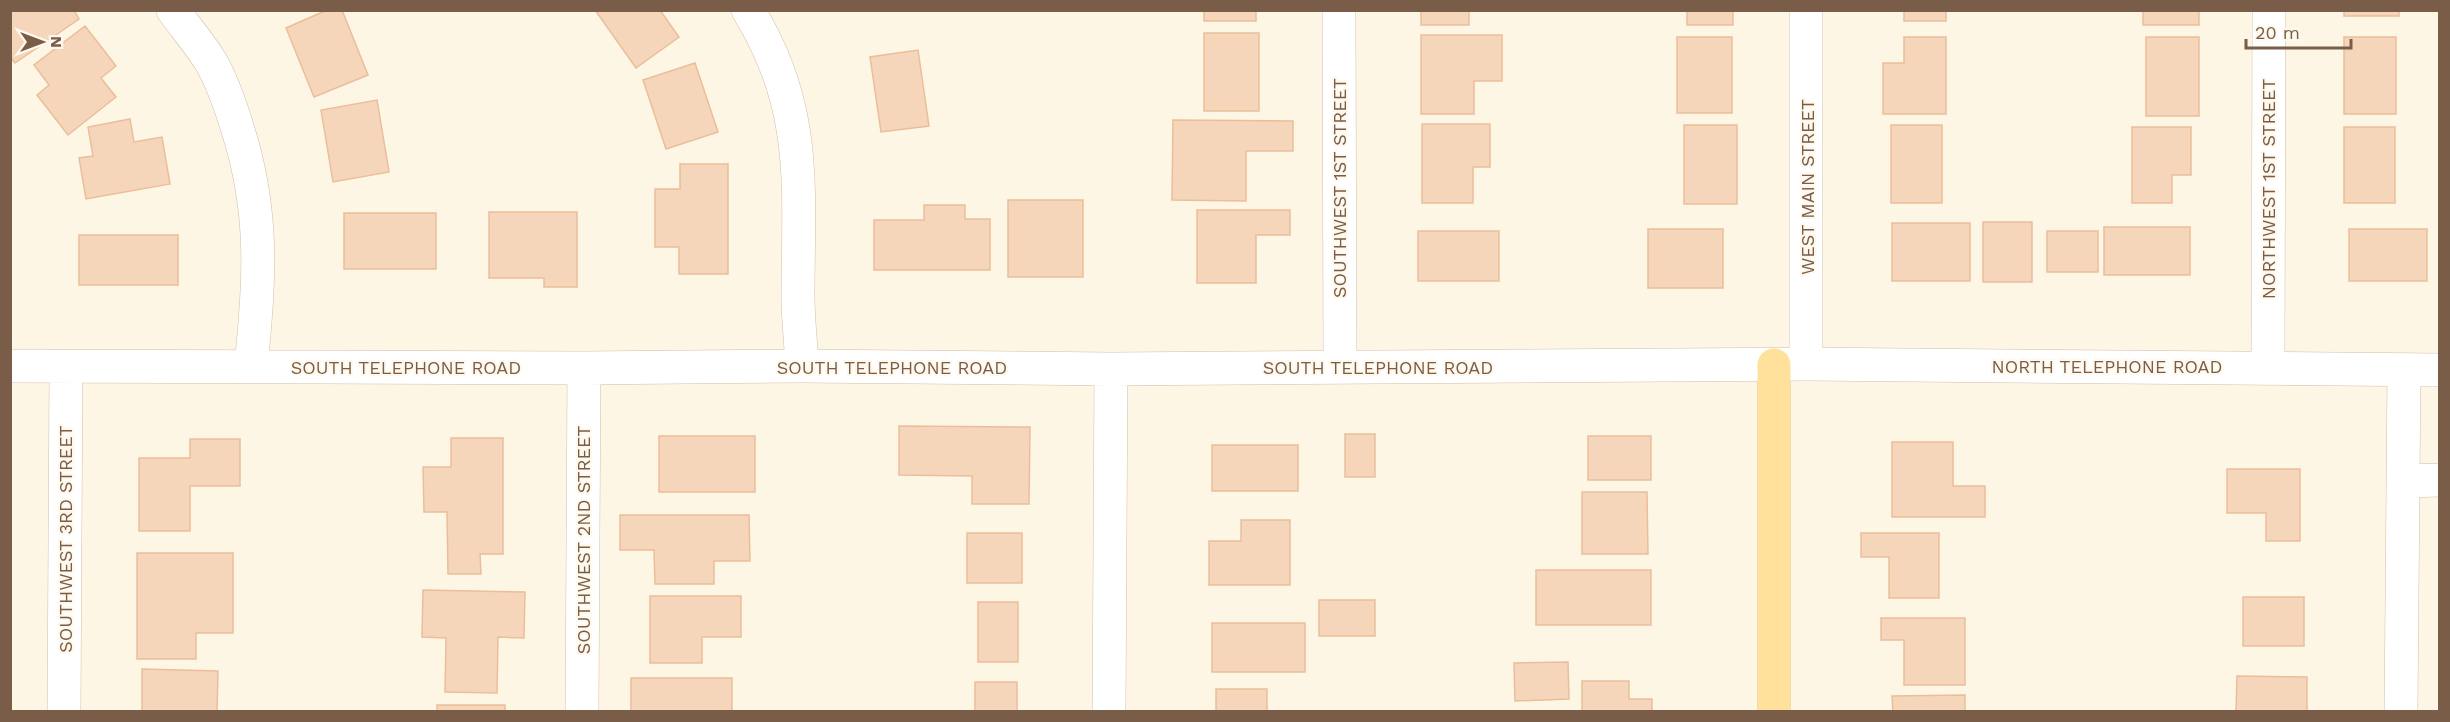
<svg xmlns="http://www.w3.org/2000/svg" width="2450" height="722" viewBox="0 0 2450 722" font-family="'Work Sans',sans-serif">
  <rect width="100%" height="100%" fill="#fef6e5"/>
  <!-- building -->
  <path fill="#f6d6ba" stroke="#eabe99" stroke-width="1.5" d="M10,10h64l5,9 -64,44 -5,-6z
    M327,10h15l26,65 -54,22 -28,-69z
    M595,10h65l19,27 -43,31z
    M1204,10h52v11h-52z
    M1421,10h48v15h-48z
    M1687,10h46v15h-46z
    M1904,10h42v11h-42z
    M2143,10h56v15h-56z
    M2344,10h55v6h-55z
    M85,26l31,40 -15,12 15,19 -48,38 -31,-40 12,-10 -15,-20z
    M1204,33h55v78h-55z
    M1421,35h81v46h-28v33h-53z
    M1677,37h55v76h-55z
    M1904,37h42v77h-63v-51h21z
    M2146,37h53v79h-53z
    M2344,37h52v77h-52z
    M918,50l11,76 -48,6 -11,-75z
    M695,63l23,69 -52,17 -23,-69z
    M377,100l12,72 -56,10 -12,-72z
    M130,119l4,23 28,-5 8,47 -84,15 -7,-41 14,-2 -5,-29z
    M1173,120l120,1v30h-47v50l-74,-1z
    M1422,124h68v43h-17v36h-51z
    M1684,125h53v79h-53z
    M1891,125h51v78h-51z
    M2132,127h59v48h-19v28h-40z
    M2344,127h51v76h-51z
    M680,164h48v110h-49v-27h-24v-58h25z
    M1008,200h75v77h-75z
    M924,205h41v14h25v51h-116v-50h50z
    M1197,210h93v25h-34v48h-59z
    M489,212h88v75h-33v-9h-55z
    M344,213h92v56h-92z
    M1983,222h49v60h-49z
    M1892,223h78v58h-78z
    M2104,227h86v48h-86z
    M1648,229h75v59h-75z
    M2349,229h78v52h-78z
    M1418,231h81v50h-81z
    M2047,231h51v41h-51z
    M79,235h99v50h-99z
    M899,426l131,1 -1,77h-57v-28l-73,-1z
    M1345,434h30v43h-30z
    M659,436h96v56h-96z
    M1588,436h63v44h-63z
    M451,438h52v116h-23l1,20h-33l-1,-62h-23l-1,-45h28z
    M190,439h50v47h-50v45h-51v-73h51z
    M1892,442h61v44h32v31h-93z
    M1212,445h86v46h-86z
    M2227,469h73v72h-34v-28h-39z
    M1582,492h65l1,62h-66z
    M620,515h129l1,46h-36v23h-59l-1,-34h-34z
    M1241,520h49v65h-81v-44h32z
    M967,533h55v50h-55z
    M1861,533h78v65h-50v-41h-28z
    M137,553h96v80h-37v26h-59z
    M1536,570h115v55h-115z
    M423,590l102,2 -1,46 -26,-1 -1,56 -52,-1 1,-54 -24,-1z
    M650,596h91v41h-39v26h-52z
    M2243,597h61v49h-61z
    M1319,600h56v36h-56z
    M978,602h40v60h-40z
    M1881,618h84v67h-61v-45h-23z
    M1212,623h93v49h-93z
    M1568,662l1,37 -54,2 -1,-38z
    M142,669l76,2 -1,41h-75z
    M2237,676l70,1v35h-71z
    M631,678h101v34h-101z
    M1582,681h47v18h23v13h-70z
    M975,682h42v30h-42z
    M1216,689h51v23h-51z
    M1965,695v17h-72l-1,-16z
    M437,705h68v7h-68z"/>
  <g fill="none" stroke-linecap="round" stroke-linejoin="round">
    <!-- minor casing -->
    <g stroke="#d1beaa" stroke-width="34">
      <path id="minor" d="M173,10c12,17 27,34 38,52 12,21 20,45 27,68 26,82 22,151 13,235
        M748,10c61,98 50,179 50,287 0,23 3,46 4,69
        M1339,10l1,356
        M1806,10v354
        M10,366l574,2 218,-2 309,3 695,-5 634,6
        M2268,367l1,-357
        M2403,481l37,-1
        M64,712l2,-345
        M582,712l2,-344
        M1109,712l2,-343
        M2401,712l3,-342"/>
    </g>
    <!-- major casing -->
    <g stroke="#dcd5cf" stroke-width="34">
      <path id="major" d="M1774,365v347"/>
    </g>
    <!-- minor -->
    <use href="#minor" stroke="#fff" stroke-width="33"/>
    <!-- major -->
    <use href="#major" stroke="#ffe19b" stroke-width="33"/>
  </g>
  <g text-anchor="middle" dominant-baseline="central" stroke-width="4.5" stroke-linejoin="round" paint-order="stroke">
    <!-- street labels -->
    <g font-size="18" fill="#7a5d48" stroke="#fff9ed">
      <text transform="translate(1807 187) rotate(-90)">WEST MAIN STREET</text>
      <text transform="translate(1339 188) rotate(-90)">SOUTHWEST 1ST STREET</text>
      <text transform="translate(2268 189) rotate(-90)">NORTHWEST 1ST STREET</text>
      <text x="2107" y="366">NORTH TELEPHONE ROAD</text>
      <text x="406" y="367">SOUTH TELEPHONE ROAD</text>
      <text x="892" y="367">SOUTH TELEPHONE ROAD</text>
      <text x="1378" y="367">SOUTH TELEPHONE ROAD</text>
      <text transform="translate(65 539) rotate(-90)">SOUTHWEST 3RD STREET</text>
      <text transform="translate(583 540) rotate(-90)">SOUTHWEST 2ND STREET</text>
    </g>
  </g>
  <!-- border -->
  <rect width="2450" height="722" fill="none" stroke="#7a5d48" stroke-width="24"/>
  <!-- north arrow -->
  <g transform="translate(42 42) rotate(90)" stroke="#fff9ed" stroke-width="4.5" paint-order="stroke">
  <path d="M0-4.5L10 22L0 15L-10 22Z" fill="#7a5d48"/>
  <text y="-9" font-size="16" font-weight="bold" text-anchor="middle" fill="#7a5d48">N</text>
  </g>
  <!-- scale -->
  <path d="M2246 39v9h105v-9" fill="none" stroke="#7a5d48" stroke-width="3"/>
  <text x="2255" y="39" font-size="18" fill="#7a5d48" stroke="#fff9ed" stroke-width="4.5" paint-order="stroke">20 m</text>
</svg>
